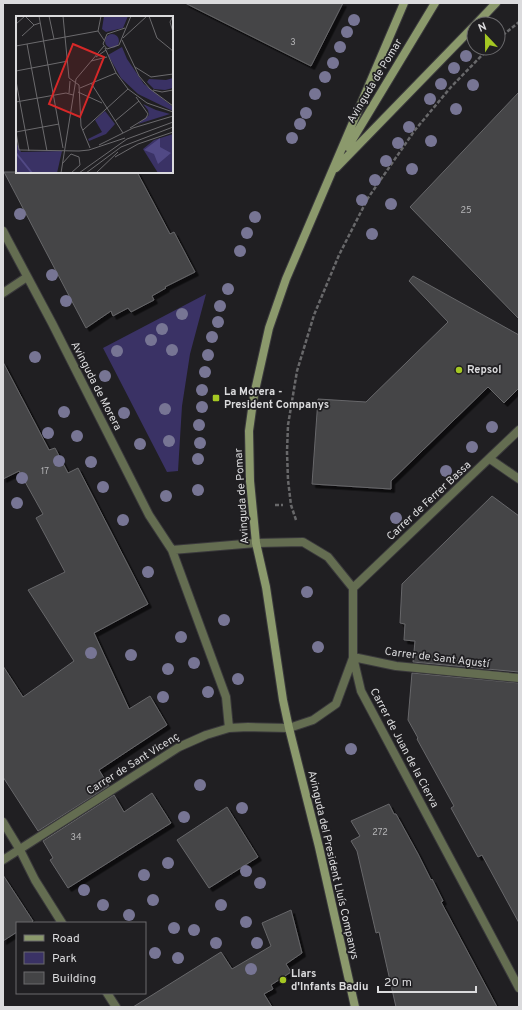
<svg xmlns="http://www.w3.org/2000/svg" width="522" height="1010" viewBox="0 0 522 1010" font-family="Overpass,sans-serif">
  <defs>
    <filter id="shadow"><feDropShadow dx="3.5" dy="3.5" stdDeviation="0" flood-color="#0009"/></filter>
  </defs>
  <rect width="100%" height="100%" fill="#201f22"/>
  <!-- green -->
  <path fill="#3a3265" d="M206,294l-16,60 -8,52 -4,65 -11,1 -64,-124z"/>
  <!-- building -->
  <path fill="#444446" stroke="#67676a" filter="url(#shadow)" d="M185,3h158l-32,63z
    M519,92v227l-109,-112z
    M4,172h133l33,62 4,-2 21,40 -30,15 1,1 -14,8 2,4 -23,12 -3,-4 -15,8 -2,-5 -25,17z
    M413,276l106,59v53l-15,15 -16,-16 -97,94v8l-79,-5 6,-85 48,3 82,-80 -39,-41z
    M3,362l46,88 6,-2 13,25 10,-5 70,136 -54,29 35,76 21,-13 17,29 -68,45 10,16 -71,45 -35,-54v-111l20,31 51,-36 -46,-71 37,-18 -29,-54 7,-4 -24,-43 -16,8z
    M492,496l27,20v156l-106,-10 2,-21 -11,-1 1,-16 -5,-1 2,-39z
    M412,673l107,10v240l-37,-68 -4,2 -27,-49 3,-2 -37,-67 1,-1 -10,-18z
    M152,793l19,30 -103,65 -18,-28 3,-2 -10,-17 71,-46 10,17z
    M389,804l5,10h2l22,40 13,26 1,-1 11,22 -2,1 56,105h-101l-17,-75 -3,1 -19,-82 -6,-10 9,-5 -9,-15z
    M227,807l31,50 -49,31 -32,-48z
    M3,875l30,46 -2,2h-14v9l-14,9z
    M291,910l11,43 -16,11 5,8 -20,13 2,4 -9,5 8,13h-139l88,-55 11,17 39,-23 -9,-23z"/>
  <g fill="none" stroke-linecap="round" stroke-linejoin="round">
    <!-- street casing -->
    <g stroke="#3a393c" stroke-width="10">
      <path id="street" d="M3,231l49,92 97,192 23,35 84,-7 47,-1 25,15 25,31v69l8,34 158,297
        M3,293l24,-16
        M490,459l29,20
        M172,550l54,147 3,31
        M353,588l166,-158
        M353,657l43,9 123,12
        M3,822l17,28 15,30 27,43
        M3,860l176,-113 27,-12 23,-7 19,-1 41,1 24,-8 23,-16 17,-46
        M107,993l9,14"/>
    </g>
    <!-- secondary casing -->
    <g stroke="#3a393c" stroke-width="10">
      <path id="secondary" d="M476,24l20,-21
        M348,147l87,-144
        M336,168l138,-142
        M355,1007l-36,-160 -30,-119 -6,-28 -17,-113 -10,-44 -6,-62 -1,-50 5,-36 15,-67 17,-49 118,-276"/>
    </g>
    <!-- path -->
    <path stroke="#68686a" stroke-width="2.5" stroke-dasharray="4 2" stroke-linecap="butt" d="M498,39l21,-17
      M275,505h8
      M296,520l-5,-15 -3,-25 -1,-28 1,-27 9,-54 17,-56 25,-60 29,-57 47,-68 36,-43 38,-39"/>
    <!-- street -->
    <use href="#street" stroke="#646d51" stroke-width="8"/>
    <!-- secondary -->
    <use href="#secondary" stroke="#8b996c" stroke-width="8"/>
  </g>
  <!-- trees -->
  <g fill="#777594">
    <circle cx="354" cy="20" r="6"/>
    <circle cx="347" cy="32" r="6"/>
    <circle cx="340" cy="47" r="6"/>
    <circle cx="466" cy="56" r="6"/>
    <circle cx="333" cy="63" r="6"/>
    <circle cx="454" cy="68" r="6"/>
    <circle cx="325" cy="77" r="6"/>
    <circle cx="441" cy="84" r="6"/>
    <circle cx="473" cy="85" r="6"/>
    <circle cx="315" cy="94" r="6"/>
    <circle cx="430" cy="99" r="6"/>
    <circle cx="456" cy="109" r="6"/>
    <circle cx="306" cy="113" r="6"/>
    <circle cx="300" cy="124" r="6"/>
    <circle cx="409" cy="127" r="6"/>
    <circle cx="292" cy="138" r="6"/>
    <circle cx="431" cy="141" r="6"/>
    <circle cx="398" cy="143" r="6"/>
    <circle cx="386" cy="161" r="6"/>
    <circle cx="412" cy="169" r="6"/>
    <circle cx="375" cy="180" r="6"/>
    <circle cx="362" cy="200" r="6"/>
    <circle cx="391" cy="204" r="6"/>
    <circle cx="20" cy="214" r="6"/>
    <circle cx="255" cy="217" r="6"/>
    <circle cx="247" cy="233" r="6"/>
    <circle cx="372" cy="234" r="6"/>
    <circle cx="240" cy="251" r="6"/>
    <circle cx="52" cy="275" r="6"/>
    <circle cx="228" cy="289" r="6"/>
    <circle cx="66" cy="301" r="6"/>
    <circle cx="220" cy="306" r="6"/>
    <circle cx="182" cy="314" r="6"/>
    <circle cx="218" cy="322" r="6"/>
    <circle cx="162" cy="329" r="6"/>
    <circle cx="212" cy="337" r="6"/>
    <circle cx="151" cy="340" r="6"/>
    <circle cx="172" cy="350" r="6"/>
    <circle cx="117" cy="351" r="6"/>
    <circle cx="208" cy="355" r="6"/>
    <circle cx="35" cy="357" r="6"/>
    <circle cx="205" cy="372" r="6"/>
    <circle cx="105" cy="376" r="6"/>
    <circle cx="202" cy="390" r="6"/>
    <circle cx="202" cy="407" r="6"/>
    <circle cx="165" cy="409" r="6"/>
    <circle cx="64" cy="412" r="6"/>
    <circle cx="124" cy="413" r="6"/>
    <circle cx="199" cy="425" r="6"/>
    <circle cx="492" cy="427" r="6"/>
    <circle cx="48" cy="433" r="6"/>
    <circle cx="77" cy="436" r="6"/>
    <circle cx="169" cy="441" r="6"/>
    <circle cx="200" cy="443" r="6"/>
    <circle cx="140" cy="444" r="6"/>
    <circle cx="472" cy="447" r="6"/>
    <circle cx="198" cy="459" r="6"/>
    <circle cx="59" cy="461" r="6"/>
    <circle cx="91" cy="462" r="6"/>
    <circle cx="446" cy="471" r="6"/>
    <circle cx="22" cy="478" r="6"/>
    <circle cx="103" cy="487" r="6"/>
    <circle cx="198" cy="490" r="6"/>
    <circle cx="166" cy="496" r="6"/>
    <circle cx="17" cy="503" r="6"/>
    <circle cx="396" cy="518" r="6"/>
    <circle cx="123" cy="520" r="6"/>
    <circle cx="148" cy="572" r="6"/>
    <circle cx="307" cy="592" r="6"/>
    <circle cx="224" cy="620" r="6"/>
    <circle cx="181" cy="637" r="6"/>
    <circle cx="318" cy="647" r="6"/>
    <circle cx="91" cy="653" r="6"/>
    <circle cx="131" cy="655" r="6"/>
    <circle cx="194" cy="663" r="6"/>
    <circle cx="168" cy="669" r="6"/>
    <circle cx="238" cy="679" r="6"/>
    <circle cx="208" cy="692" r="6"/>
    <circle cx="163" cy="697" r="6"/>
    <circle cx="351" cy="749" r="6"/>
    <circle cx="200" cy="785" r="6"/>
    <circle cx="242" cy="808" r="6"/>
    <circle cx="184" cy="817" r="6"/>
    <circle cx="168" cy="863" r="6"/>
    <circle cx="246" cy="871" r="6"/>
    <circle cx="144" cy="875" r="6"/>
    <circle cx="260" cy="883" r="6"/>
    <circle cx="84" cy="890" r="6"/>
    <circle cx="153" cy="900" r="6"/>
    <circle cx="103" cy="905" r="6"/>
    <circle cx="221" cy="905" r="6"/>
    <circle cx="129" cy="915" r="6"/>
    <circle cx="246" cy="922" r="6"/>
    <circle cx="174" cy="928" r="6"/>
    <circle cx="194" cy="930" r="6"/>
    <circle cx="216" cy="943" r="6"/>
    <circle cx="257" cy="943" r="6"/>
    <circle cx="155" cy="953" r="6"/>
    <circle cx="178" cy="958" r="6"/>
    <circle cx="251" cy="969" r="6"/>
  </g>
  <!-- markers -->
  <g fill="#a5c823" stroke="#201f22" stroke-width="1.5">
    <circle cx="459" cy="370" r="4"/>
    <rect x="212" y="394" width="8" height="8" rx="2"/>
    <circle cx="283" cy="980" r="4"/>
  </g>
  <g text-anchor="middle" dominant-baseline="central" stroke-width="3.5" stroke-linejoin="round" paint-order="stroke">
    <!-- number labels -->
    <g font-size="9" fill="#b5b5b7">
      <text x="293" y="42">3</text>
      <text x="466" y="210">25</text>
      <text x="45" y="471">17</text>
      <text x="380" y="832">272</text>
      <text x="76" y="837">34</text>
    </g>
    <!-- street labels -->
    <g font-size="11" fill="#dbdbdd" stroke="#201f22">
      <text transform="translate(375 81) rotate(-59)">Avinguda de Pomar</text>
      <text transform="translate(96 386) rotate(63)">Avinguda de Morera</text>
      <text transform="translate(242 496) rotate(-94)">Avinguda de Pomar</text>
      <text transform="translate(429 501) rotate(-43)">Carrer de Ferrer Bassa</text>
      <text transform="translate(437 658) rotate(7)">Carrer de Sant Agustí</text>
      <text transform="translate(404 748) rotate(62)">Carrer de Juan de la Cierva</text>
      <text transform="translate(133 764) rotate(-32)">Carrer de Sant Vicenç</text>
      <text transform="translate(333 865) rotate(77)">Avinguda del President Lluís Companys</text>
    </g>
    <!-- poi labels -->
    <g font-size="11" font-weight="bold" fill="#dbdbdd" stroke="#201f22" text-anchor="start">
      <text x="467" y="370">Repsol</text>
      <text x="224" y="392">La Morera -<tspan x="224" dy="13">President Companys</tspan></text>
      <text x="291" y="974">Llars<tspan x="291" dy="13">d'Infants Badiu</tspan></text>
    </g>
  </g>
  <!-- overview -->
  <g transform="translate(16 16)">
    <rect width="157" height="157" fill="#201f22"/>
    <path d="M88,0h24l-5,12 -17,4 -4,-3zM89 25a7 7 0 1 1 14 0a7 7 0 1 1-14 0ZM106,31l5,12 17,25 29,23v4l-35,-17 -17,-16 -13,-23zM157,62v10l-8,2 -11,-1 -7,-7 2,-3 17,1zM127,88l13,6 14,4 -32,10 11,-9 -1,-5zM89,95l10,13 -9,10 -17,7 -1,-2 14,-7 -7,-12zM157,118v39h-15l-15,-24 11,-9zM0,126l5,10 41,-1 -5,22h-41z" fill="#3a3265"/>
    <path d="M144,122v9l11,6 -13,11 -4,-10 -10,-4z" fill="#514985"/>
    <path fill="none" stroke="#514985" stroke-width="2" d="M0,137l16,20"/>
    <path fill="none" stroke="#6b6a6d" stroke-width="1" d="M9,0l9,9 6,-2M23,0l24,132M33,0l5,23M47,0l6,62 10,7 2,41 9,22M85,0l-3,15 6,9M133,0l8,22 16,13M157,0l-3,6 3,10M0,8l9,-8M109,12l-18,6 -4,10 4,5 12,-4 12,-29M6,20l12,-11M107,22l24,-22M106,24l17,36 11,13 23,17M11,28l20,107M0,30l82,-15M89,32l11,25 12,16 19,14 26,9M80,41l10,-7M75,45l16,-4M119,51l16,10 22,-3M0,55l52,-10M0,65l13,70M75,67l32,50M64,72l36,-15M137,74l9,2 11,-2M62,76l24,11M53,77l1,-12M0,86l50,-9 7,2M99,105l24,-20M43,108l-43,8 3,18 60,1M114,112l16,-10 2,-4 -12,-17M67,114l45,-41M83,129l34,-17 40,-12M63,135l10,-1 36,-12M99,141l23,-13 35,-12M46,148l9,-10 8,3 1,8 -9,8M45,157l15,-94 28,-33M63,157l48,-34 46,-17M70,157l35,-26 52,-20M80,157l22,-21"/>
    <path fill="#d62828" fill-opacity="0.15" stroke="#d62828" stroke-width="2" d="M57,28l31,13 -24,60 -31,-13z"/>
    <rect width="157" height="157" fill="none" stroke="#dbdbdd" stroke-width="2"/>
  </g>
  <!-- border -->
  <rect width="522" height="1010" fill="none" stroke="#dbdbdd" stroke-width="8"/>
  <!-- legend -->
  <rect x="16" y="922" width="130" height="72" fill="#201f22" stroke="#6b6a6d"/>
  <rect x="24" y="935" width="20" height="6" fill="#8b996c" stroke="#6b6a6d"/>
  <text x="52" y="942" font-size="12" fill="#dbdbdd">Road</text>
  <rect x="24" y="952" width="20" height="12" fill="#3a3265" stroke="#6b6a6d"/>
  <text x="52" y="962" font-size="12" fill="#dbdbdd">Park</text>
  <rect x="24" y="972" width="20" height="12" fill="#444446" stroke="#6b6a6d"/>
  <text x="52" y="982" font-size="12" fill="#dbdbdd">Building</text>
  <!-- north arrow -->
  <g transform="translate(486 36) rotate(338)"><circle r="19" fill="#201f22" stroke="#6b6a6d"/>
  <path d="M0-3L7 15L0 10L-7 15Z" fill="#a5c823"/>
  <text y="-6" font-size="11" font-weight="bold" text-anchor="middle" fill="#dbdbdd">N</text>
  </g>
  <!-- scale -->
  <path d="M378 986v6h98v-6" fill="none" stroke="#dbdbdd" stroke-width="2"/>
  <text x="384" y="986" font-size="12" fill="#dbdbdd" stroke="#201f22" stroke-width="3" paint-order="stroke">20 m</text>
</svg>
